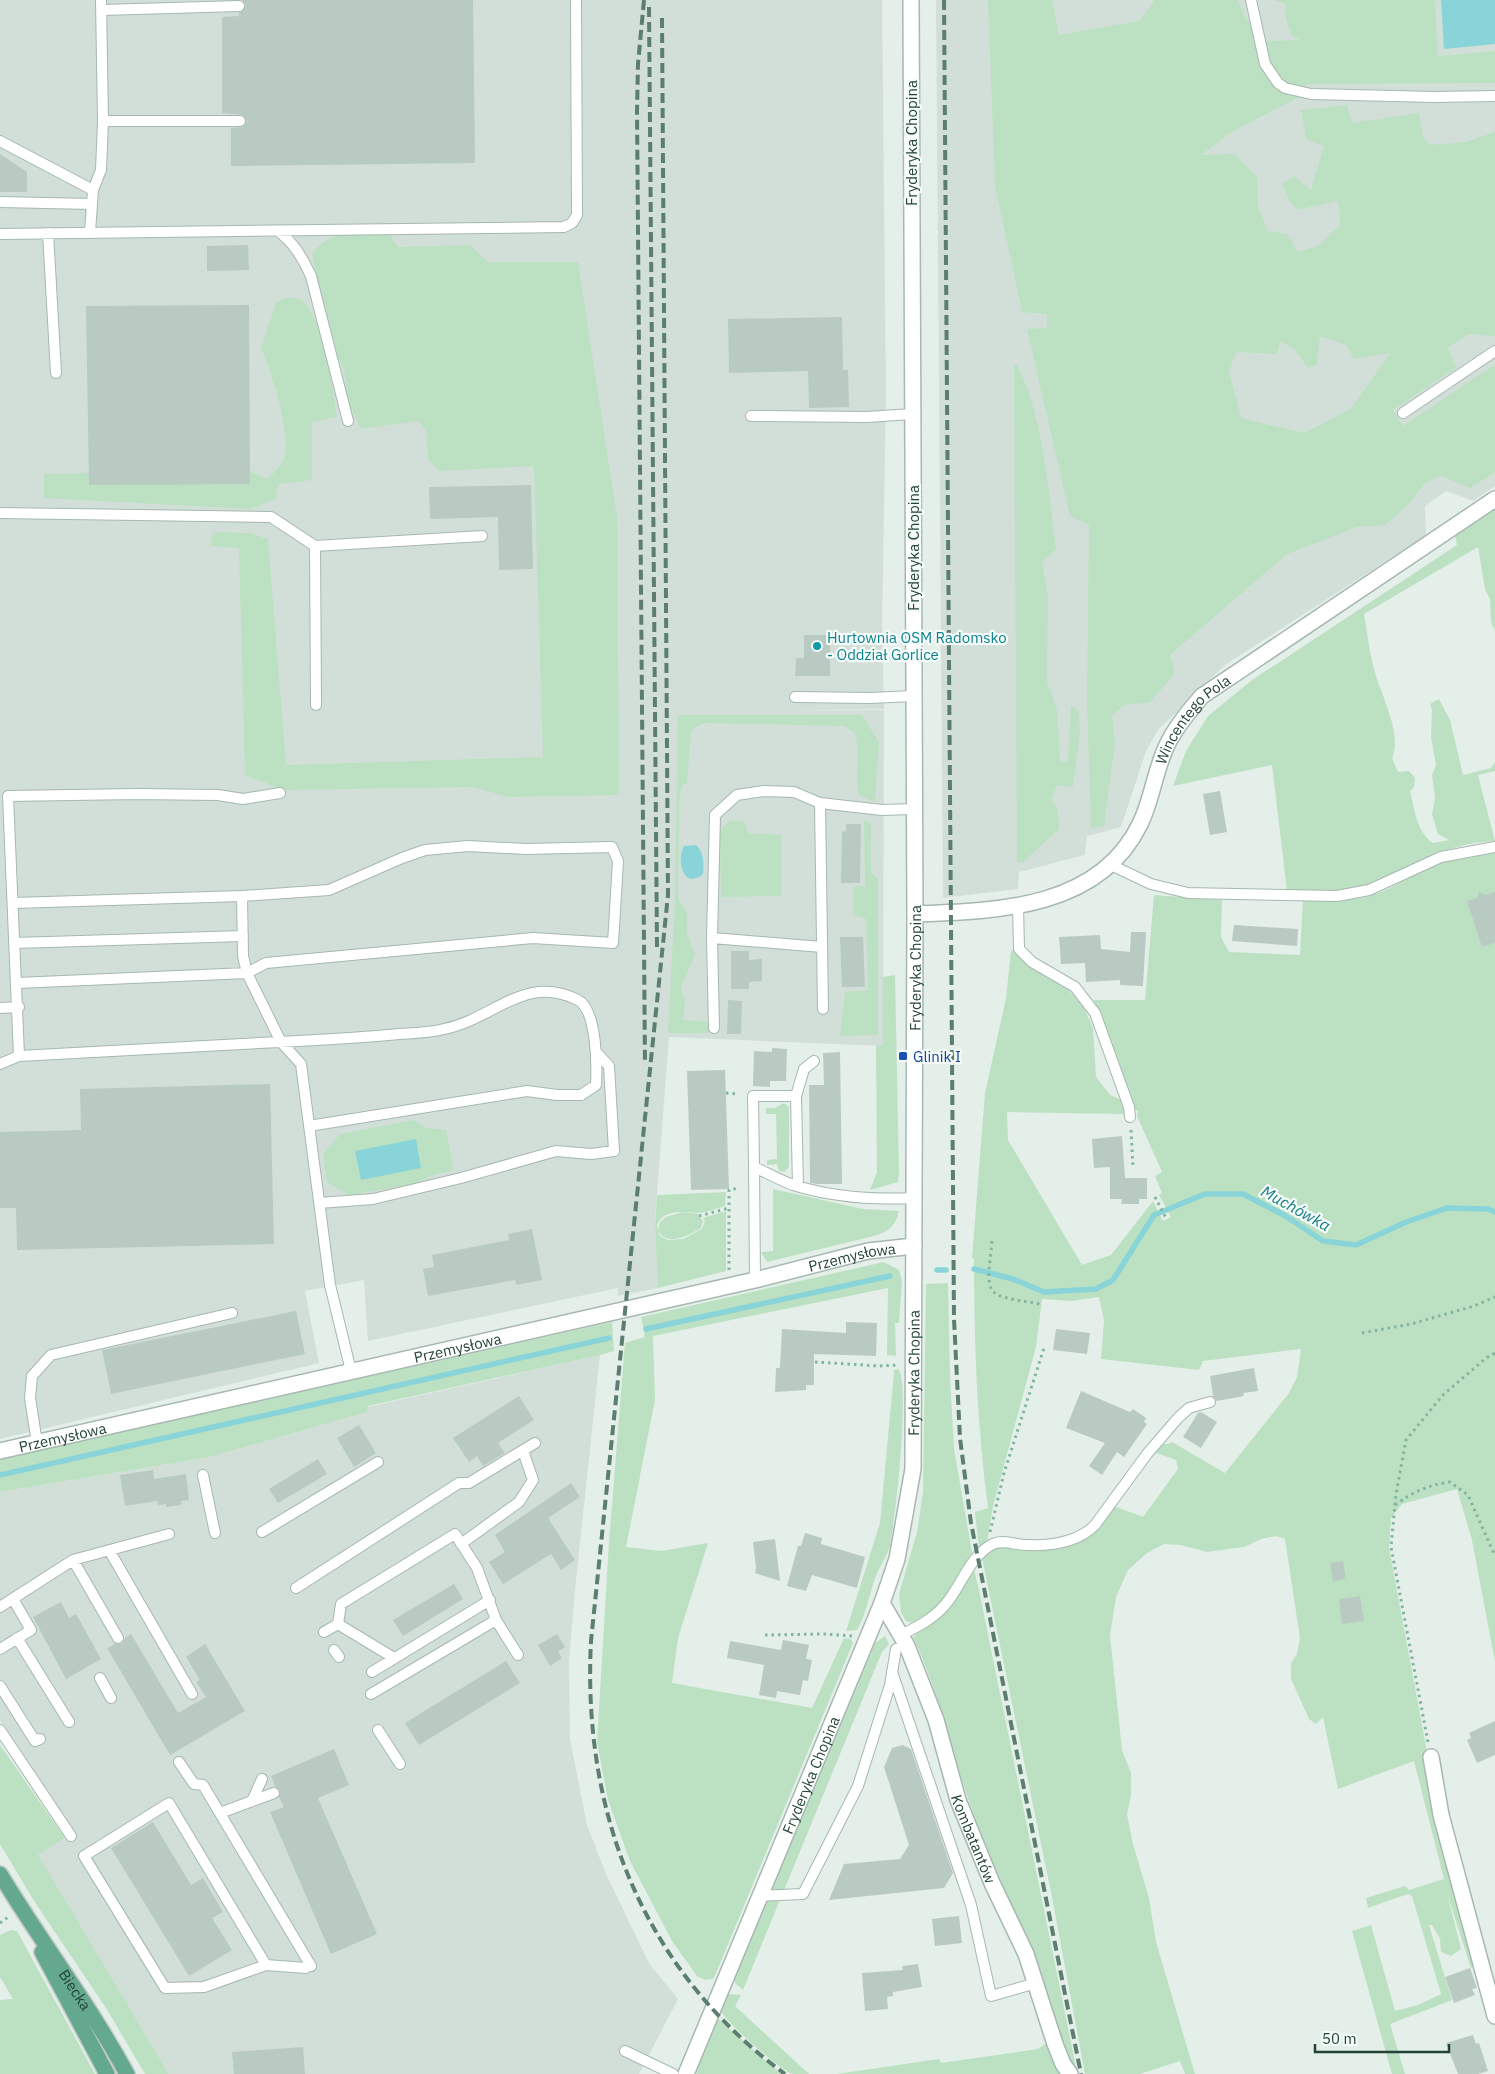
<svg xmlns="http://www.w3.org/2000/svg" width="1495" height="2074" viewBox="0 0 1495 2074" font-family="'IBM Plex Sans',sans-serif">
  <rect width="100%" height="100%" fill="#e4efe9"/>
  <!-- built -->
  <path fill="#d2dfd8" d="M0,0h882l4,396 -4,231 2,82 -110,2 110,-1 -1,336 -214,-9 -14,182 3,69 -40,8v-8l-250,53 -4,-61 -59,11 14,72 -319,76z
    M936,0h559v486l-22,15 -27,-10 -21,15 1,29 -201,130 -67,65 -12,21 -25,76 -34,9 -2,19 -66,17 -1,17 -75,9z
    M600,1355l-25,235 -6,72 1,77 17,86 19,49 43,89 29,36 -39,75h-470l-132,-219 37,-22 -74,-112v-229l210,-35 157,-45 1,-5z"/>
  <!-- green -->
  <path fill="#bce1c2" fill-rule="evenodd" d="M988,0h64l7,35 81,-14 15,-21h83l8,19 20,22 34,-1 -8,-4 -6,-17 -1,-16 -12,-3h162l3,56 57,-5v32l-189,1 -1,10 -72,37 -32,24 34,-1 22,23 1,29 9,25 21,3 10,18 20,-6 22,-21 -2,-24 -41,9 -9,-11 -6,-16 12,-7 17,14 13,-44 -18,-7 -5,-29 46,-5 5,18 67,-10 4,24 6,8 37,-3 29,-10v204l-27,-2 -20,14 8,20 -63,42 10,16 92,-62v108l-25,16 -28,-12 -16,6 -18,23 -23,20 -28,2 -70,27 -117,101 5,19 -26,29 -24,1 -13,11 3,28 -11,83 -13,2 -4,-129 2,-174 -19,-9 -43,-187 20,-1v-14l-25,-2 -27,-126zM1320,336l26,9 8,14 36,-6 -39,56 -47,24 -63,-15 -12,-46 7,-20 41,2 3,-13 14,8 14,19 9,-3z
    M389,234l9,13 72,-2 18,17h90l39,255 2,278 -111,2 -35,-10 -189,3 -39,-15 -6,-227 -29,-2 3,-14 37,1 18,6 18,226 257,-8 -9,-291 -95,5 -11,-12 -2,-28 -8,-10 -57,8 -13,-27 -4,-33 -6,-11 -22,-83 -4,-21c20,-27 46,-20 77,-20z
    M284,298c5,0 12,0 16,1 20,8 35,97 37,118l-25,5v58l-34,4 -2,15 -26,10 -206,-11v-24l203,-4 20,9c8,-7 18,-17 19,-29 1,-26 -14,-78 -25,-102l15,-45z
    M1017,365c26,50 32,128 39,184l-14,14 6,32 -1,87 10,27 3,53 8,-1 3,-55 8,5 1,22 -7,54 -17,-2 -4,15 6,11 1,18 -36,33h-6l-3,-496z
    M1495,508v123l-4,-9 -1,-23 -5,-10 -7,-42 -114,67c4,22 6,45 13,65 7,21 25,58 15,79l6,14 11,-1 6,7 -1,9 -4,4c5,19 6,40 23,52l16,-3 -11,-6 -6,-20 3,-16 -3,-23 4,-10 -5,-28 1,-27 -2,-6 9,-5 11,21 13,55 28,-7 4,-6v9l-17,4 17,66c-57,2 -83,31 -134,45 -22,7 -51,4 -74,5l-15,-126 -99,21 13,-35 22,-35 44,-36 205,-135 -2,-10z
    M678,715h184l17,27 -4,60 -16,-7c-5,-22 2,-39 -4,-62l-11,-7 -140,-3 -13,7 -4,54h-4l-4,16 -1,98 9,15v19l8,22 -14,34 4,15 -2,17 25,2 1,11h-41l7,-133z
    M731,820l13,2 4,11 33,2v61l-60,1 -1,-67z
    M864,820l7,4v49l7,6v156l-38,1 5,-44 23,-2 -2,-71 -13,-4v-28l12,-1z
    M1495,851v811l-23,-122 -15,-51 -55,15 -11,14 -2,30 50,268 43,175 -9,-24 -2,1 -24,-75 14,56 -10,7 -10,-4 -1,-13 -8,-14h-3l23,75 -62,24 15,50h-13l-40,-143 19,-6 24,86 23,-6 23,-11 -29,-98 -4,-2 -40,14 -2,-10 39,-12 4,4 35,-11 -30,-118 -76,28 -15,-72 -7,7 -7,-5 -18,-40v-16l6,-9 3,-16 -15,-99 -9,-3 -15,3 -17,8 -37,5 -26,-7 -17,-1 -17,9 -19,17 -12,27 -6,38 12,115 9,23v22l-4,20 6,29 16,54 7,44 39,132h-10l-5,-13 -40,13h-55l-34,-182 -69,-334 7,-7 12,-6 67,-1 46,-38 29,11 35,-48 -2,-9 -22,-8 6,-8h8l4,-2 53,31 64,-80 8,-16 4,-28 -98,12 -4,9 -98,-11 3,-39 -5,-23 -28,4 -29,-2 -6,48 -43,159 -6,36 -8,7 -4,-37 13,-4c-11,-83 -14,-165 -14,-249l-2,-1 13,-165 21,-95 5,-47 2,-1 17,17 34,19 19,19 10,23 3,49 14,18 12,5 4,14 -119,-2 1,28 74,125 29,-10 42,-54 10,20 8,-4 -12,-22 3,-2 -7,-17 7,-4 -25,-56 1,-5 -6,-3 -29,-88 -9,-20h51l9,-105 68,5 -1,37 8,15 71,3 3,-55c21,0 45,2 66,-4 30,-8 54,-31 84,-39 13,-4 28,-4 42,-6z
    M895,975l4,199 -1,8 -28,8 7,-18 -1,-126 7,-1v-68z
    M784,1103l5,4v60l-5,5 -5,-1 -2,-7 -10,1v-5l10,-1 -1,-45h-10v-6h9z
    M414,1120l12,8 20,2 8,40 -24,6 -15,8 -67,11 -21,-13 -4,-28 17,-20z
    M773,1189l90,20 36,2c-4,16 -10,20 -25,25l-107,26 -6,-10 12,-1z
    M726,1192l-1,14c-8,2 -19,7 -28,7 -13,-1 -34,-4 -40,12l2,10 8,5 16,-1 19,-10 3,-8 -2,-3 23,-7v60l-68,17 -3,-63 2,-30z
    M682,1212l16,2 5,7 -2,7c-11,7 -35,20 -43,2l2,-8 6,-5z
    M884,1262l15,8 3,11 -3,42h-4l1,33 -9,-1 1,-67 -235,48 2,64 -29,147 35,4 47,-8 -30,95 -6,45 140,25 32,-70 7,1 2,4 -139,335 -9,2 -8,-4 -25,-35 -42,-80 -22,-61 -11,-58 12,-200 16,-199 20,-6 -4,-20z
    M948,1283l2,94 4,72 19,109c-13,18 -41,73 -67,63l-5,-9 -2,-18 18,-62 6,-40 3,-208z
    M612,1322l2,29 -14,4 -232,51 -1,6 -157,45 -210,35v-33z
    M898,1369c13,11 -3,157 -9,180 -3,9 -10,18 -13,27 -7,18 -9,37 -19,54l-11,1 34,-108 14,-151 -2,-1z
    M974,1569l6,26 97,477c-20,-29 -26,-69 -39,-102 -22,-58 -49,-113 -70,-172 -19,-53 -30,-109 -55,-161l29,-22z
    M885,1636l4,8 -7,8 -139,338 -8,-7v-7l140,-333z
    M0,1745l65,93 -27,17 131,219h-24l-39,-66 -72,-107 -34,-57z
    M11,1930l6,1 78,143h-95v-74l13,-1 -13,-22v-42z
    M728,1994l13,1 -6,11 74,68c-5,0 -11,0 -16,0 -13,-3 -66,-51 -73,-64z
    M718,2019l63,55h-85z
    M1048,2042l13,32h-224l102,-15 2,4 97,-14z"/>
  <!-- water -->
  <path fill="#88d4d8" d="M1441,0h54v44l-51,5z
    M696,845c8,7 8,19 7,29 -20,17 -27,-15 -19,-28z
    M416,1139l5,29 -60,12 -6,-29z"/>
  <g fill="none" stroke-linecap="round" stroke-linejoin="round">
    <!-- stream -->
    <path stroke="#88d4d8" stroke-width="5.5" d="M974,1269l39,10 31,13 52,-3 17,-9 41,-65 51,-21h38l41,21 39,26 33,4 50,-23 41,-14 41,1 7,3
      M937,1270h9
      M646,1329l244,-53
      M0,1475l609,-137"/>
  </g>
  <!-- building -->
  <path fill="#b9cac2" d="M242,0h231l2,163 -244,3v-38l12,-1 4,-6 -4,-6 -21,-2v-96l17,-1v-3l7,-7z
    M0,154l27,18v20h-27z
    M248,245l1,25 -42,1v-25z
    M249,305l1,179 -161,1 -3,-179z
    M842,317l1,53h5l1,37 -40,1 -1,-37 -79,2 -1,-54z
    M531,485l2,84 -34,1 -1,-53 -68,2 -1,-32z
    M804,635h26v41h-35l1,-18h8z
    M1220,791l7,41 -17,3 -7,-41z
    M846,824h15l-1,59h-19l1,-51 4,-1z
    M1479,892l6,3 10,-3v51l-13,4 -15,-46 10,-3z
    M1234,925l64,4 -1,17 -65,-5z
    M1131,932h15l-3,54 -23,-1v-5l-34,2 -1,-19 -24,1 -2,-27 41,-2 1,14 29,3z
    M840,937h23l2,50h-23z
    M731,951h18v9l13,-1v22l-13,1v7h-18z
    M728,1000l14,1 -1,33h-14z
    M772,1048l15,1 -1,32h-16v6l-17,-1 1,-35 18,1z
    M840,1052l2,132h-25l-7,-1 -1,-98h15l-1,-32z
    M725,1070l4,119 -38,1 -4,-119z
    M270,1084l4,160 -257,6 -1,-42h-16v-76l81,-2 -1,-41z
    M1122,1136l3,42h22v21h-8v5h-18l1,-5h-12v-32l-16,1 -2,-29z
    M532,1229l10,51 -26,5 -1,-5 -87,16 -5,-27 11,-2 -2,-12 77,-15 -1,-6z
    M296,1311l9,43 -194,40 -9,-44z
    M846,1322l31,1 -1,33 -62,-2v31h-8v5l-31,2 1,-24h4l2,-39 64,4z
    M1056,1329l34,4 -3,21 -34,-4z
    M1254,1368l4,23 -15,2 1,3 -27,5 -4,-5 -3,-20z
    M1081,1391l49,21 3,-3 13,9 -2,4 3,2 -23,33 -7,-5 -15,23 -13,-9 16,-23 -39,-15z
    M519,1396l15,24 -36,23 7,10 -22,13 -6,-10 -8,6 -16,-24z
    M1201,1412l16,10 -16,26 -18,-11 15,-24z
    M359,1425l17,28 -22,14 -17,-29z
    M318,1459l9,15 -49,29 -9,-14z
    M153,1470l1,9 32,-5 3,26 -8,1v4l-15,2v-3l-8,1 -1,-4 -32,5 -5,-31z
    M571,1483l9,14 -32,21 27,42 -14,10 -10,-16 -48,30 -14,-22 16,-10 -10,-17z
    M805,1533l17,5 -1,6 44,13 -8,31 -45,-13 -6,16 -19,-5 11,-40h3z
    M775,1539l5,42 -25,-8 1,-5 -3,-26z
    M1343,1561l3,18 -13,2 -3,-18z
    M454,1584l9,15 -60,37 -10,-16z
    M1360,1596l4,25 -22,3 -3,-25z
    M61,1602l8,16 7,-4 25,45 -35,20 -33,-62z
    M131,1634l47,79 28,-16 -10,-15 4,-2 -14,-23 19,-13 40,67 -75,44 -63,-107 8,-4h7l3,-6z
    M557,1634l8,13 -7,5 4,6 -12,8 -12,-21z
    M783,1640l26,5 -3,14 6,1 -4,21 -5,-1 -3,15 -23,-4 -1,7 -17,-3 5,-30 -37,-7 3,-17 51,9z
    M506,1661l14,22 -101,62 -14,-22z
    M1495,1721v34l-18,8 -10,-23 4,-2 -2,-5z
    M903,1745l8,4 42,124 -9,15 -115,12 15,-36 56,-5 9,-14 -25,-78 8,-19z
    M334,1749l15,36 -31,13 59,136 -46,20 -61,-142 14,-5 -5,-10 1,-7 -5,-4 -4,-10z
    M153,1822l38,63 12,-7 20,34 -11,6 20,32 -43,26 -78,-128z
    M959,1916l3,27 -27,3 -3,-27z
    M918,1964l4,23 -29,5v4l-6,1 1,12 -23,2 -3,-38 41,-3 -1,-4z
    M1470,1968l7,20 -5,1 3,6 -21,8 -9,-26z
    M1473,2035l3,9 3,-1 9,28 -10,3h-20l-12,-31z
    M303,2047l2,27h-71l-2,-22z"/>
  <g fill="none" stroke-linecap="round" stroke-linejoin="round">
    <!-- service casing -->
    <g stroke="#a6b8b0" stroke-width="12">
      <path id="service" d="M1251,0l14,64 13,19 7,5 26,6 123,3 61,-1
        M102,10l137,-4
        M103,121h137
        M0,141l93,49
        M0,202l92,2
        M278,231c16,12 24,26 33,45l37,145
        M90,232l3,-42 8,-20 2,-49 -2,-121
        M48,233l8,140
        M0,234l564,-7 8,-4 5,-8 -1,-215
        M1403,413l92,-62
        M751,416l116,1 45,-3
        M0,513l271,4 44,29 167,-10
        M315,546l1,159
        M795,697l75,1 43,-2
        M820,803l3,206
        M1111,865l40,19 37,9 149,3 32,-6 72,-33 54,-10
        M13,903l229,-7 1,60 4,17 19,-10 267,-25 80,5 5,-82 -6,-14 -86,2 -58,-3 -43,4 -23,8 -73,32 -87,6
        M1018,905l1,44 13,13 43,25 20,26 34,94 1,10
        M712,938l110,9
        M15,943l228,-7
        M17,983l230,-10 34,69 20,22 29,221 21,86
        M0,1008l19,-1
        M714,1028l-2,-90 3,-123 22,-20 27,-4 30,1 26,11 62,7 31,-1
        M19,1056c87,-4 173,-10 260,-14 40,-2 80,-4 120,-8 15,-1 31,-1 45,-5 50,-10 81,-56 134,-29 19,10 19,66 18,85l-15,10h-24l-30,-4 -218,35
        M814,1061l-10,8 -8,27h-43l1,71c13,6 26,13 39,18 39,12 80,15 120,13
        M0,1064l19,-8 -11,-260 128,-2 82,1 25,4 37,-6
        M796,1096l2,90
        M754,1167l1,113
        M319,1203l54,-4 88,-21 95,-27 35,3 23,-3 -5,-85 -13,-14
        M37,1443l-7,-45 2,-22 19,-21 181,-42
        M203,1475l12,58
        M262,1532l116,-70
        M461,1544l58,-42 14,-22 -10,-29
        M109,1550l83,144
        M73,1560l45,78
        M296,1588l163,-105h10l66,-40
        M0,1607l73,-47 96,-26
        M338,1624l56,34
        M324,1632l14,-8 3,-20 114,-70 22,34 19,52
        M901,1635c16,-8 32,-16 44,-30 16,-18 25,-50 48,-61 11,-5 22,1 34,1 24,1 51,-3 68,-20l52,-71 31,-36 11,-10 21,-6
        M17,1638l52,84
        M0,1649l31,-19 -18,-31
        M334,1650l5,7
        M372,1672l118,-72
        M892,1672l79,233 20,91 45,-13
        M100,1678l11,20
        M0,1686l35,55 5,-2
        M371,1694l125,-74 22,35
        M0,1730l71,106
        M378,1730l22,34
        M179,1762l15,22 9,1 108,181
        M252,1801l10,-22
        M220,1813l54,-20
        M759,1896l44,-2 55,-108 32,-101 6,-36
        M266,1965l-62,22 -39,1 -81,-132 85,-53 97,162 40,3
        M625,2051l48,23"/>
    </g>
    <!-- minor casing -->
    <g stroke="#a6b8b0" stroke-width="18">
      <g id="minor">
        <path id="s1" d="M0,1451l755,-171 113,-29 46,-5"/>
        <path id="s2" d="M882,1603l25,43 29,74 22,80 34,83 34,71 29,90 8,20 7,10"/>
        <path d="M1431,1757l10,58 54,201"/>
      </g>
    </g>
    <!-- tertiary casing -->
    <g stroke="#a6b8b0" stroke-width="18">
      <g id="tertiary">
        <path id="s3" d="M915,914c82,-3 184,-5 225,-90 13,-26 15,-57 29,-83 9,-17 21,-31 33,-45l293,-197"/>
        <path id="s4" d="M686,2074l196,-471 15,-44 16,-90 2,-555 -4,-914"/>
      </g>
    </g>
    <!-- primary casing -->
    <g stroke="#c1cac7" stroke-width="18">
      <g id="primary">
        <path id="s5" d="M0,1874c41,68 89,130 127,200"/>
        <path d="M42,1952l65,122"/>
      </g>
    </g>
    <!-- path -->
    <path stroke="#82b5a0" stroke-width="3" stroke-dasharray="2.5 4" stroke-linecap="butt" d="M726,1093l13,1
      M1131,1130l2,37
      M1155,1197l12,23
      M699,1216l30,-8
      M992,1241c-6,58 -9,53 48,63
      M729,1270v-80l10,-2
      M1362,1333l49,-9 63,-18 21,-9
      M815,1362l64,4 19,-1
      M1395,1505c18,-13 33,-20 55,-23l18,13 27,61
      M990,1532l14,-59 40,-125
      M765,1635l59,-1 28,2
      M1428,1742l-37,-195 5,-53 10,-54 37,-45 43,-37 9,-5
      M0,1923l8,-6"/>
    <!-- service -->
    <use href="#service" stroke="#fff" stroke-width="10"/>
    <!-- minor -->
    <use href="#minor" stroke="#fff" stroke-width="15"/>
    <!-- tertiary -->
    <use href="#tertiary" stroke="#fff" stroke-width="15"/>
    <!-- primary -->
    <use href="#primary" stroke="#65a890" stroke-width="15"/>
    <!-- rail -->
    <path stroke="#5c7e71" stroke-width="4" stroke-dasharray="10 5" stroke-linecap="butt" d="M644,0l-6,64 -1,47 8,953
      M944,0l10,1319 6,119 11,85 110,551
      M649,7l8,940
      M662,18l6,877 -77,746c-9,172 52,329 194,433"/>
  </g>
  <!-- markers -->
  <circle fill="#0f9aa8" stroke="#f5fbf8" stroke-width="2" cx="817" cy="646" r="5"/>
  <rect fill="#1a4fb4" stroke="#f5fbf8" stroke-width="2" x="898" y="1051" width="10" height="10" rx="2.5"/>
  <g text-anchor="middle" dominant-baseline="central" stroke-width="4.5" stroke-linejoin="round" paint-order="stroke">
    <!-- street labels -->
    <g font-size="15" fill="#224336" stroke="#f5fbf8">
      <text transform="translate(911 143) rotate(-90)">Fryderyka Chopina</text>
      <text transform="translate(913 548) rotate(-90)">Fryderyka Chopina</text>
      <text stroke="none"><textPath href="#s3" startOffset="376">Wincentego Pola</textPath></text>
      <text stroke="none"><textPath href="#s4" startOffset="1149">Fryderyka Chopina</textPath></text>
      <text stroke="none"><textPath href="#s1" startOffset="874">Przemysłowa</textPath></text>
      <text stroke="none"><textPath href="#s1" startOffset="469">Przemysłowa</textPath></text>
      <text stroke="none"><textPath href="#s4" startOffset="744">Fryderyka Chopina</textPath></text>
      <text stroke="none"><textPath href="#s1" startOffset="64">Przemysłowa</textPath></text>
      <text stroke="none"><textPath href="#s4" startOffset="324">Fryderyka Chopina</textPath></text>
      <text stroke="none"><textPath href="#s2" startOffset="254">Kombatantów</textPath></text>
      <text stroke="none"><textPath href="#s5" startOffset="138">Biecka</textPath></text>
    </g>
    <!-- culture labels -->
    <g font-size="15" fill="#0d838f" stroke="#f5fbf8" text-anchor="start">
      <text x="827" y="637">Hurtownia OSM Radomsko<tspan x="827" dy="17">- Oddział Gorlice</tspan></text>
    </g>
    <!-- transit labels -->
    <g font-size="15" fill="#164399" stroke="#f5fbf8" text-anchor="start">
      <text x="913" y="1056">Glinik I</text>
    </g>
    <!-- water labels -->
    <g font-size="16" font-style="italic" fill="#167e85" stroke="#f5fbf8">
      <text transform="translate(1296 1208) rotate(29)">Muchówka</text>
    </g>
  </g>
  <!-- scale -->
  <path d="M1315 2044v8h134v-8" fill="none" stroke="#224336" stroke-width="2.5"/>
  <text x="1322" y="2044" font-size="15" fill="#224336" stroke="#f5fbf8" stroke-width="4" paint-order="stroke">50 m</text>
</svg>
